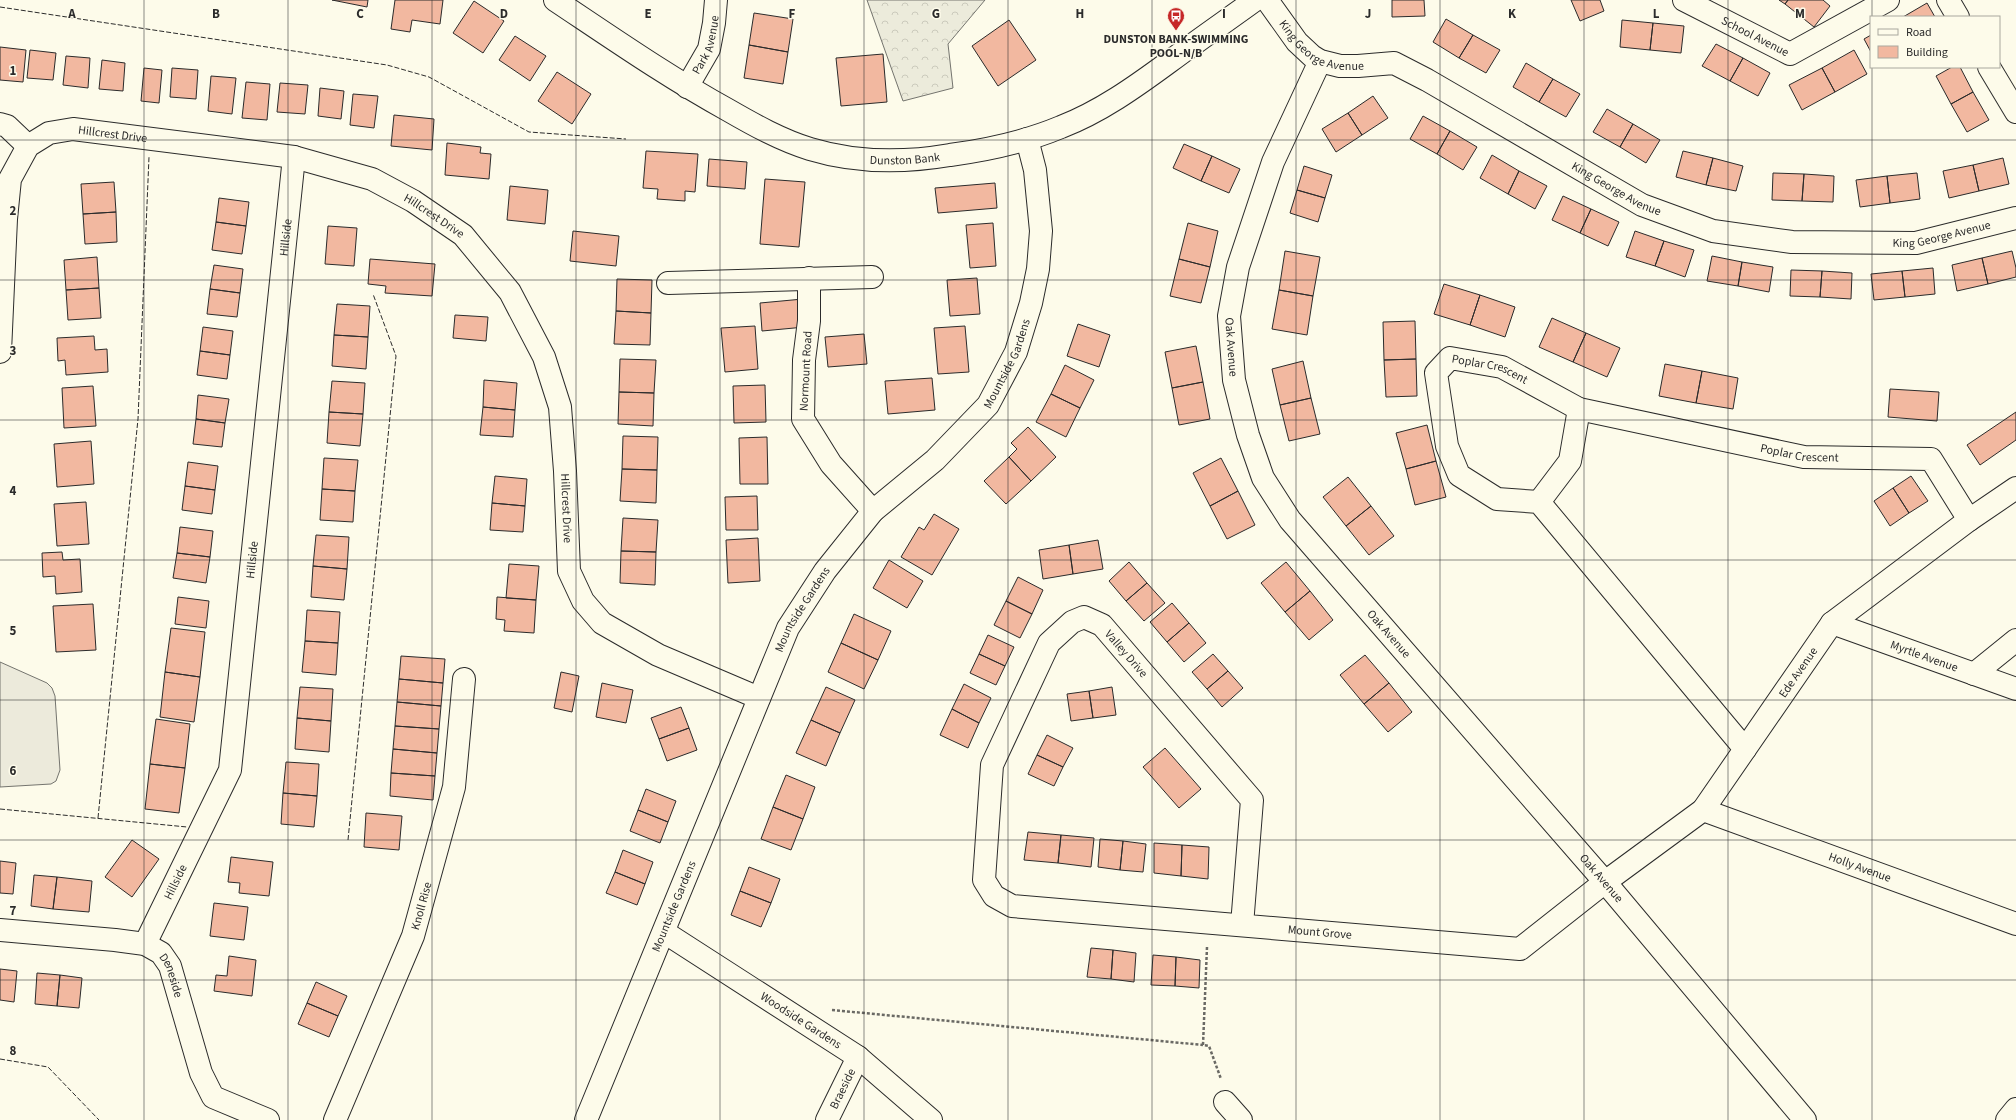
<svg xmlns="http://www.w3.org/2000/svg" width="2016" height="1120" viewBox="0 0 2016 1120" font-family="'Source Sans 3',sans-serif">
  <defs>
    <pattern id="forest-crowns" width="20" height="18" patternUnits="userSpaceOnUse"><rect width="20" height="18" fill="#ecebdb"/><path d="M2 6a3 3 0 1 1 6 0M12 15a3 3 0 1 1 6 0" fill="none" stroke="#cbcabc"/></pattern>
  </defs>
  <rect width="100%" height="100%" fill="#fdfbea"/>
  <!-- forest -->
  <path fill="url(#forest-crowns)" stroke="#74746e" d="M867,0h118l-37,44 5,44 -50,13z"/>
  <!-- parking -->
  <path fill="#eceadb" stroke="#74746e" d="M0,662l47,21 5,5 3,8 5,74 -4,11 -5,3 -51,3z"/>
  <!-- building -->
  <path fill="#f2b8a0" stroke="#2b2b2b" d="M332,0h36l-1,7z
    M395,0h48l-3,24 -28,-4 -2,12 -19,-3z
    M1392,0h32l1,16 -33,1z
    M1571,0h29l4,11 -24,10z
    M1779,0h9l-3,4z
    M1788,0h35l7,6 -16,21 -29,-23z
    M474,1l30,20 -21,32 -30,-20z
    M1927,3l8,14h-32z
    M754,13l39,6 -5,33 -39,-7z
    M1446,19l27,16 -14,23 -26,-16z
    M1009,20l27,40 -38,26 -26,-40z
    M1622,20l31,3 -3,27 -30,-3z
    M1653,23l31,3 -3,27 -31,-3z
    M1473,35l27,15 -14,23 -27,-15z
    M1871,35v17l-7,-13z
    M515,36l31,20 -16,25 -31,-21z
    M1716,44l27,14 -13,23 -28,-15z
    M749,45l39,7 -5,32 -39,-6z
    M0,47l26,3 -3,32 -23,-2z
    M30,50l26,3 -3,27 -26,-2z
    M1854,50l13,24 -32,18 -13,-24z
    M883,54l4,48 -46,4 -5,-48z
    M66,56l24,2 -2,30 -25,-3z
    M1743,58l27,15 -12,23 -28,-15z
    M102,60l23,3 -2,28 -24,-2z
    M1526,63l27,16 -14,23 -26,-15z
    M1952,67h8l13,25 -22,12 -15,-28z
    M144,68l18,2 -3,33 -18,-2z
    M172,68l26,2 -2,29 -26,-2z
    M1822,68l13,24 -33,18 -13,-25z
    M557,72l34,22 -19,30 -34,-23z
    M211,76l25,2 -4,36 -24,-3z
    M1553,79l27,15 -14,23 -27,-15z
    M246,82l24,2 -3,36 -25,-2z
    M280,83l28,2 -3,29 -28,-2z
    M320,88l24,3 -3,28 -23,-3z
    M1973,92l16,28 -22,12 -16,-28z
    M353,94l25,2 -4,32 -24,-3z
    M1373,96l15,22 -26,17 -14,-22z
    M1607,109l26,15 -13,23 -27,-15z
    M1348,113l14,22 -26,17 -14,-23z
    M394,115l40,4 -2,31 -41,-4z
    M1423,116l27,15 -13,23 -27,-15z
    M1633,124l27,16 -14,23 -26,-16z
    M1450,131l27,16 -14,23 -26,-16z
    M447,143l34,4 -1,6 11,1 -2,25 -44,-4z
    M1184,144l28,12 -11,25 -28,-13z
    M646,151l52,3 -3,38 -10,-1v10l-28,-2 1,-10 -15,-1z
    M1683,151l30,7 -7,27 -30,-8z
    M1492,155l27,16 -11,23 -28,-16z
    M1212,156l28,13 -11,24 -28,-12z
    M1713,158l30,8 -7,25 -30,-6z
    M2003,158l6,26 -30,7 -6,-26z
    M709,159l38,3 -2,27 -38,-3z
    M1973,165l6,26 -30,7 -6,-27z
    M1304,166l28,9 -7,23 -28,-8z
    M1519,171l28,15 -12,23 -27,-15z
    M1773,173l31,1 -2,27 -30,-1z
    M1917,173l3,26 -30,4 -3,-27z
    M1804,174l30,2 -1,26 -31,-1z
    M1887,176l3,27 -30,4 -4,-27z
    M765,179l40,3 -6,65 -39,-3z
    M114,182l2,30 -33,2 -2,-30z
    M995,183l2,25 -59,5 -3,-25z
    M510,186l38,4 -3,34 -38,-4z
    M1297,190l28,8 -7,24 -28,-9z
    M1563,196l28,13 -11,24 -28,-13z
    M219,198l30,4 -3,24 -30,-4z
    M1591,209l28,13 -11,24 -28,-13z
    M116,212l1,30 -32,2 -2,-30z
    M216,222l30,4 -4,28 -30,-4z
    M993,223l3,43 -26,2 -4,-43z
    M1188,223l30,8 -8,36 -31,-8z
    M328,226l29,2 -3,38 -29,-2z
    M573,231l46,5 -3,30 -46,-5z
    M1635,231l29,10 -9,25 -29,-9z
    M1664,241l30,9 -9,27 -30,-11z
    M1285,251l35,6 -7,39 -34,-6z
    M2012,251l4,17v9l-28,7 -6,-26z
    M1712,256l30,6 -4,24 -31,-5z
    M97,257l2,31 -33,2 -2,-30z
    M1982,258l6,26 -31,7 -5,-26z
    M370,259l65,5 -3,32 -47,-3 1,-7 -18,-2z
    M1179,259l31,8 -9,36 -31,-7z
    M1742,262l31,5 -4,25 -31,-6z
    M214,265l29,4 -3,24 -30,-4z
    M1933,268l2,26 -30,3 -3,-26z
    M1791,270l31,1 -2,26 -30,-1z
    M1822,271l30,2 -1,26 -31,-2z
    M1902,271l3,26 -31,3 -3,-26z
    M977,278l3,36 -30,2 -3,-36z
    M617,279l35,1 -1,33 -35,-2z
    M1444,284l36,11 -10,30 -36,-11z
    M99,288l2,30 -33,2 -2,-30z
    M210,289l30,4 -3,24 -30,-3z
    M1279,290l34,6 -6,39 -35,-6z
    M1480,295l35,12 -10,30 -35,-12z
    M803,299l2,28 -43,4 -2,-28z
    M337,304l33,2 -2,31 -34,-2z
    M616,311l35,2 -1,32 -36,-1z
    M455,315l33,2 -2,24 -33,-3z
    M1552,318l34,15 -13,29 -34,-15z
    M1415,321l1,38 -32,1 -1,-38z
    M1078,324l32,11 -11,32 -32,-11z
    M755,326l3,43 -33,3 -4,-44z
    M965,326l4,46 -31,2 -4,-46z
    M203,327l30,4 -3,24 -30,-4z
    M1586,333l34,15 -13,29 -34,-15z
    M864,334l3,30 -39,3 -3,-30z
    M334,335l34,2 -2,32 -34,-3z
    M94,336l1,14 12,-1 1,23 -42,3 -1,-15 -7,1 -1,-23z
    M1196,346l7,36 -31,6 -7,-36z
    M200,351l30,4 -3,24 -30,-4z
    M620,359l36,1 -2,33 -35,-1z
    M1416,359l1,37 -31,1 -2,-37z
    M1303,361l8,37 -31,7 -8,-36z
    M1665,364l37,7 -6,32 -37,-7z
    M1065,365l29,15 -14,28 -29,-14z
    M1702,371l36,7 -5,31 -37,-6z
    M932,378l3,32 -47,4 -3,-33z
    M484,380l33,3 -2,27 -32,-3z
    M332,381l33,2 -2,31 -34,-2z
    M1203,382l7,37 -31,6 -7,-37z
    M765,385l1,37 -32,1 -1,-37z
    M93,386l3,40 -32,2 -2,-40z
    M1890,389l49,3 -2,29 -49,-4z
    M619,392l35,1 -1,33 -35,-2z
    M1051,394l29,14 -14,29 -30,-15z
    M198,395l31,4 -4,24 -29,-4z
    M1311,398l9,36 -31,7 -9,-36z
    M483,407l32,3 -2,27 -33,-2z
    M329,412l34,2 -3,32 -33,-3z
    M2016,412v28l-36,25 -13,-20z
    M196,419l29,4 -3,24 -29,-3z
    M1427,425l9,36 -30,8 -10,-36z
    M1028,427l28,30 -25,24 -22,-24 8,-8 -6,-6z
    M623,436l35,1 -1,33 -35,-1z
    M767,437l1,47h-28l-1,-46z
    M91,441l3,43 -37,3 -3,-43z
    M1009,457l22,24 -25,23 -22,-23z
    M324,458l34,2 -3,31 -33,-2z
    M1221,458l17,33 -28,15 -17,-33z
    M1436,461l10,36 -31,8 -9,-36z
    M188,462l30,4 -3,24 -30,-4z
    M622,469l35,1 -1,33 -36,-2z
    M495,476l32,3 -2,27 -33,-3z
    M1911,476l17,25 -19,12 -16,-25z
    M1348,477l23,29 -25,20 -23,-29z
    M185,486l30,4 -3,24 -30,-4z
    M1893,488l16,25 -19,13 -16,-25z
    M322,489l33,2 -2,31 -33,-2z
    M1238,491l17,34 -28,14 -17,-33z
    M757,496l1,34h-32l-1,-33z
    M86,502l3,42 -32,2 -3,-42z
    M492,503l33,3 -2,26 -33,-2z
    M1371,506l23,30 -25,19 -23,-29z
    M934,514l25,15 -27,46 -31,-18 18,-30 5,3z
    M623,518l35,2 -2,32 -35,-1z
    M180,527l33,4 -3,26 -33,-4z
    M316,535l33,2 -2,32 -34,-3z
    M758,538l2,43 -32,2 -2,-43z
    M1098,540l5,29 -30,5 -4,-29z
    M1069,545l4,29 -30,5 -4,-29z
    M621,551l35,1 -1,33 -35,-2z
    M62,552l1,8 17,-1 2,33 -26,2 -1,-18 -12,1 -1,-24z
    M177,553l33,4 -4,26 -33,-5z
    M889,560l34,21 -16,27 -34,-20z
    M1129,562l18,21 -21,18 -17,-20z
    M1286,562l24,29 -25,21 -24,-29z
    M509,564l30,2 -3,34 -30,-2z
    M313,566l34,3 -3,31 -33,-3z
    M1018,577l25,13 -11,24 -26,-13z
    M1147,583l18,20 -21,18 -18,-20z
    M1310,591l23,29 -24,20 -24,-28z
    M178,597l31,4 -3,27 -31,-4z
    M497,597l39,3 -2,33 -30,-2 1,-11 -9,-1z
    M1006,601l26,13 -12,24 -26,-13z
    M1172,603l17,20 -22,19 -17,-20z
    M93,604l3,46 -40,2 -3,-46z
    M307,610l33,2 -2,31 -33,-2z
    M854,614l37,17 -13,29 -37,-17z
    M1189,623l17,20 -22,19 -17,-20z
    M171,628l34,4 -5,45 -35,-5z
    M988,635l26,12 -9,19 -26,-12z
    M305,641l33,2 -2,32 -34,-3z
    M841,643l37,17 -14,29 -36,-17z
    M979,654l26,12 -9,19 -26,-12z
    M1213,654l15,17 -21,18 -15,-17z
    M1365,655l24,28 -25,21 -24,-29z
    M401,656l44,3 -2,24 -44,-4z
    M1228,671l15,17 -21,19 -15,-18z
    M165,672l35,5 -6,45 -34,-5z
    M561,672l18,4 -7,36 -18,-4z
    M399,679l44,4 -2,23 -44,-4z
    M602,683l31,7 -7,33 -30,-6z
    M1389,683l23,29 -24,20 -24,-28z
    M964,684l27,14 -12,25 -27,-14z
    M300,687l33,2 -2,32 -34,-3z
    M826,687l29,13 -15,33 -29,-13z
    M1112,687l4,28 -23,3 -4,-27z
    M1089,691l4,27 -22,3 -4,-27z
    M397,702l44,4 -2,23 -44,-3z
    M681,707l8,21 -30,11 -8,-21z
    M952,709l27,14 -11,25 -28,-13z
    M297,718l34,3 -2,31 -34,-3z
    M156,719l34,5 -5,44 -35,-4z
    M811,720l29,13 -14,33 -30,-13z
    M395,726l44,3 -2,24 -44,-4z
    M689,728l8,22 -30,11 -8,-22z
    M1047,735l26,13 -10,19 -26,-12z
    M1165,748l36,41 -22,19 -36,-41z
    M393,749l44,4 -2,23 -44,-3z
    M1037,755l26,12 -9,19 -26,-12z
    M286,762l33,2 -2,32 -34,-3z
    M150,764l35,4 -6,45 -34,-4z
    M391,773l44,3 -2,24 -43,-4z
    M786,775l29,12 -12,32 -30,-12z
    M646,789l30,12 -8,21 -30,-12z
    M283,793l34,3 -3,31 -33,-3z
    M773,807l30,12 -12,31 -30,-11z
    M638,810l30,12 -8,21 -30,-12z
    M366,813l36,3 -3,34 -35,-3z
    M1028,832l33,3 -3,28 -34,-3z
    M1061,835l33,3 -3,29 -33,-4z
    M1100,839l23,2 -3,29 -22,-3z
    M132,840l27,19 -27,38 -27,-20z
    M1123,841l23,3 -3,28 -23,-2z
    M1154,843l28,2 -1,31 -27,-3z
    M1182,845l27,2 -1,32 -27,-3z
    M623,850l30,12 -8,22 -30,-12z
    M231,857l42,5 -4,34 -30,-3 1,-10 -12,-1z
    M0,861l16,2 -3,31 -13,-1z
    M749,867l31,12 -9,24 -31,-12z
    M615,872l30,12 -8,21 -31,-12z
    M34,875l23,2 -4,32 -22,-3z
    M57,877l35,4 -3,31 -36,-3z
    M740,891l31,12 -10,24 -30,-12z
    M214,903l34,4 -4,33 -34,-4z
    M1091,948l22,2 -2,29 -24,-2z
    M1113,950l23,3 -2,29 -23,-3z
    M1153,955l23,2 -1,29 -24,-1z
    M229,956l27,4 -4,36 -38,-5 2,-16 11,1z
    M1176,957l24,3 -1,28 -24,-2z
    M0,969l17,2 -3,31 -14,-2z
    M37,973l23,2 -3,31 -22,-2z
    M60,975l22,3 -3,30 -22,-2z
    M316,982l31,14 -9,20 -31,-13z
    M307,1003l31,13 -9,21 -31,-13z"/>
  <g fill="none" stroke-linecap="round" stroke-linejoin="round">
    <!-- minor casing -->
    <g stroke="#2b2b2b" stroke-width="24">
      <g id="minor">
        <path id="s1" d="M555,0c57,38 113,77 173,110 26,15 53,30 82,39 46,14 93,14 140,6 38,-5 75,-13 111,-28 39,-15 74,-40 108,-65 28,-21 57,-41 86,-62"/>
        <path id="s2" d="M1267,0l30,42 15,14 8,5 20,5h18l36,-3 33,17 215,125 71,26 79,11 124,1 100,-25"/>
        <path id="s3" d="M1684,0l106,54 98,-54"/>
        <path d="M1948,0l10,17"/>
        <path id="s4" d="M1320,61l-47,101 -35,105 -9,49 5,64 14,55 15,43 27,42 315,362 200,238"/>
        <path d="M1989,67l27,45"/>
        <path id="s5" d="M687,87l22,-38 5,-26 2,-23"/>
        <path d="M0,124l7,2 21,20"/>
        <path d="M809,278v43l-5,39 -1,59 28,45 42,47"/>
        <path d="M668,283l204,-6"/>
        <path id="s6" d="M0,352l6,-133 4,-40 18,-33 21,-13 24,-4 221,28 78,22 41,22 50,34 47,57 34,65 16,50 5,64 4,100 14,30 19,22 56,32 101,43"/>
        <path d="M1539,502l31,-41 9,-52"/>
        <path id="s7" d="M1832,623l184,66"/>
        <path d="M1974,674l42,-34"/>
        <path id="s8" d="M1745,749l-206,-247 -42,-3 -38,-24 -12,-29 -11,-73 14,-15 52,9 77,42 225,48 127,2 38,61"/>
        <path id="s9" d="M1703,810l313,114"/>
        <path id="s10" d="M1242,925l10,-125 -150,-175 -18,-8 -12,5 -23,21 -57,122 -8,115 10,16 18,10 508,43 85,-67 98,-72 129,-187 137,-103 47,-32"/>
        <path id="s11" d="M0,930l115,10 30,4 16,9 9,13 31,107 12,24 55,23"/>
        <path id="s12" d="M664,932l194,125 73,63"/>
        <path id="s13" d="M145,944l85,-174 64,-613"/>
        <path d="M1225,1102l16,18"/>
        <path id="s14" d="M335,1120l78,-184 41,-149 10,-108"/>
        <path id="s15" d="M586,1120l202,-492 37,-57 48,-60 62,-51 53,-55 28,-53 15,-49 7,-34 3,-38 -6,-61 -8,-31"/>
        <path id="s16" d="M827,1120l31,-63"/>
        <path d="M2007,1120l9,-11"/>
      </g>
    </g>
    <!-- path -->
    <path stroke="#6a6964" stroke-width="2.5" stroke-dasharray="3 2" stroke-linecap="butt" d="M1207,947l-4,98 6,1 12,33
      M832,1010l371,35"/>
    <!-- minor -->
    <use href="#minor" stroke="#fdfbea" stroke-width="22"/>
    <!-- fence -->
    <path stroke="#2b2b2b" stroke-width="1" stroke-dasharray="5 2" stroke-linecap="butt" d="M0,7l387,58 42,12 100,55 97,7
      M0,809l187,18
      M98,818l40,-399 11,-262
      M348,840l48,-484 -23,-62
      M0,1059l48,8 51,53"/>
  </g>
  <!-- grid -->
  <path fill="none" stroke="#2b2b2b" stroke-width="1" stroke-opacity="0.55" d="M144,0v1120M288,0v1120M432,0v1120M576,0v1120M720,0v1120M864,0v1120M1008,0v1120M1152,0v1120M1296,0v1120M1440,0v1120M1584,0v1120M1728,0v1120M1872,0v17M1872,67v1053M0,140h2016M0,280h2016M0,420h2016M0,560h2016M0,700h2016M0,840h2016M0,980h2016"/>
  <!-- icons -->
  <defs>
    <g id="bus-pin" transform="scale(0.9)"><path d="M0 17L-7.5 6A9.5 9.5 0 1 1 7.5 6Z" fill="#c62828" stroke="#fdfbea"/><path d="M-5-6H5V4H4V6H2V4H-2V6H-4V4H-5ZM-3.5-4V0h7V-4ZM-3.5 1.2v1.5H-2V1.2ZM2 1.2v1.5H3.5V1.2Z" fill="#fff"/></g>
  </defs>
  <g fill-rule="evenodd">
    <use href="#bus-pin" x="1176" y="16"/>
  </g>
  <g text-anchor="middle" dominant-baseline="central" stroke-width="3" stroke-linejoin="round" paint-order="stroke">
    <!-- street labels -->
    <g font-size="12" fill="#2b2b2b" stroke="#fdfbea">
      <text stroke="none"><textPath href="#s3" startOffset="80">School Avenue</textPath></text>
      <text stroke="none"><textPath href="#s2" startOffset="76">King George Avenue</textPath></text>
      <text stroke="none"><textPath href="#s5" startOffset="47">Park Avenue</textPath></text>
      <text stroke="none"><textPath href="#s6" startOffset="300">Hillcrest Drive</textPath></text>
      <text stroke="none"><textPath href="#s1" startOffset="392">Dunston Bank</textPath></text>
      <text stroke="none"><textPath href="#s2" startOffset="412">King George Avenue</textPath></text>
      <text stroke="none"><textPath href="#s6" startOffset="636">Hillcrest Drive</textPath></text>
      <text stroke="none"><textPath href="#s2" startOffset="748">King George Avenue</textPath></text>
      <text stroke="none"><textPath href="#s13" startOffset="729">Hillside</textPath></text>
      <text stroke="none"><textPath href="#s4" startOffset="303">Oak Avenue</textPath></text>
      <text stroke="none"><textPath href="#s15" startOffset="879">Mountside Gardens</textPath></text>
      <text transform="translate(806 371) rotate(-87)">Normount Road</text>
      <text stroke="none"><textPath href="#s8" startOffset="576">Poplar Crescent</textPath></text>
      <text stroke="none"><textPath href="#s8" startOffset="900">Poplar Crescent</textPath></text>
      <text stroke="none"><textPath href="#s6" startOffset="972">Hillcrest Drive</textPath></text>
      <text stroke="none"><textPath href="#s13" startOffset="405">Hillside</textPath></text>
      <text stroke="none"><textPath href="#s15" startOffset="555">Mountside Gardens</textPath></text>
      <text stroke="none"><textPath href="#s4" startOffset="639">Oak Avenue</textPath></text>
      <text transform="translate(1126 654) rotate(49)">Valley Drive</text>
      <text stroke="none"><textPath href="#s7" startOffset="98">Myrtle Avenue</textPath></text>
      <text stroke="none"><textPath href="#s10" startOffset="1616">Ede Avenue</textPath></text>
      <text stroke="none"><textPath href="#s9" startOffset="167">Holly Avenue</textPath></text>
      <text stroke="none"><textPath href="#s4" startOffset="963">Oak Avenue</textPath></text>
      <text stroke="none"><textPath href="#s13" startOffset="69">Hillside</textPath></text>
      <text stroke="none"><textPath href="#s14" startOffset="231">Knoll Rise</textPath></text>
      <text stroke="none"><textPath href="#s15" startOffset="231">Mountside Gardens</textPath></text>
      <text stroke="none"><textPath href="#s10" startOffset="1018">Mount Grove</textPath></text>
      <text stroke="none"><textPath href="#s11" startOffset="189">Deneside</textPath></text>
      <text stroke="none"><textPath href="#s12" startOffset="163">Woodside Gardens</textPath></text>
      <text stroke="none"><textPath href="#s16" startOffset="35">Braeside</textPath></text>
    </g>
    <!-- poi labels -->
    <g font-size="12" font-weight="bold" fill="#2b2b2b" stroke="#fdfbea">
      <text x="1176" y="39">DUNSTON BANK-SWIMMING<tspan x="1176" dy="14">POOL-N/B</tspan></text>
    </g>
  </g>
  <g font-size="13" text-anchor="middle" font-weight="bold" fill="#2b2b2b" stroke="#fdfbea" stroke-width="3" stroke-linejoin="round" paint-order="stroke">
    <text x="72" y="18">A</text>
    <text x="216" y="18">B</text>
    <text x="360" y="18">C</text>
    <text x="504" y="18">D</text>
    <text x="648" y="18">E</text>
    <text x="792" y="18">F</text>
    <text x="936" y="18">G</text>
    <text x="1080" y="18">H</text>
    <text x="1224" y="18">I</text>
    <text x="1368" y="18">J</text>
    <text x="1512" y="18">K</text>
    <text x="1656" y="18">L</text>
    <text x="1800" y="18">M</text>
    <text x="13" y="75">1</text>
    <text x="13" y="215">2</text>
    <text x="13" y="355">3</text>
    <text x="13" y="495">4</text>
    <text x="13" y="635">5</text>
    <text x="13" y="775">6</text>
    <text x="13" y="915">7</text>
    <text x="13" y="1055">8</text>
  </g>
  <!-- legend -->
  <rect x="1870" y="16" width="130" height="52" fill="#fdfbea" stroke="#a9a89e"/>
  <rect x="1878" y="29" width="20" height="6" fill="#fdfbea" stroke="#a9a89e"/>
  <text x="1906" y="36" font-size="12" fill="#2b2b2b">Road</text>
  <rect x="1878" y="46" width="20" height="12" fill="#f2b8a0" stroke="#a9a89e"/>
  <text x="1906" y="56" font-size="12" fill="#2b2b2b">Building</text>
</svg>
